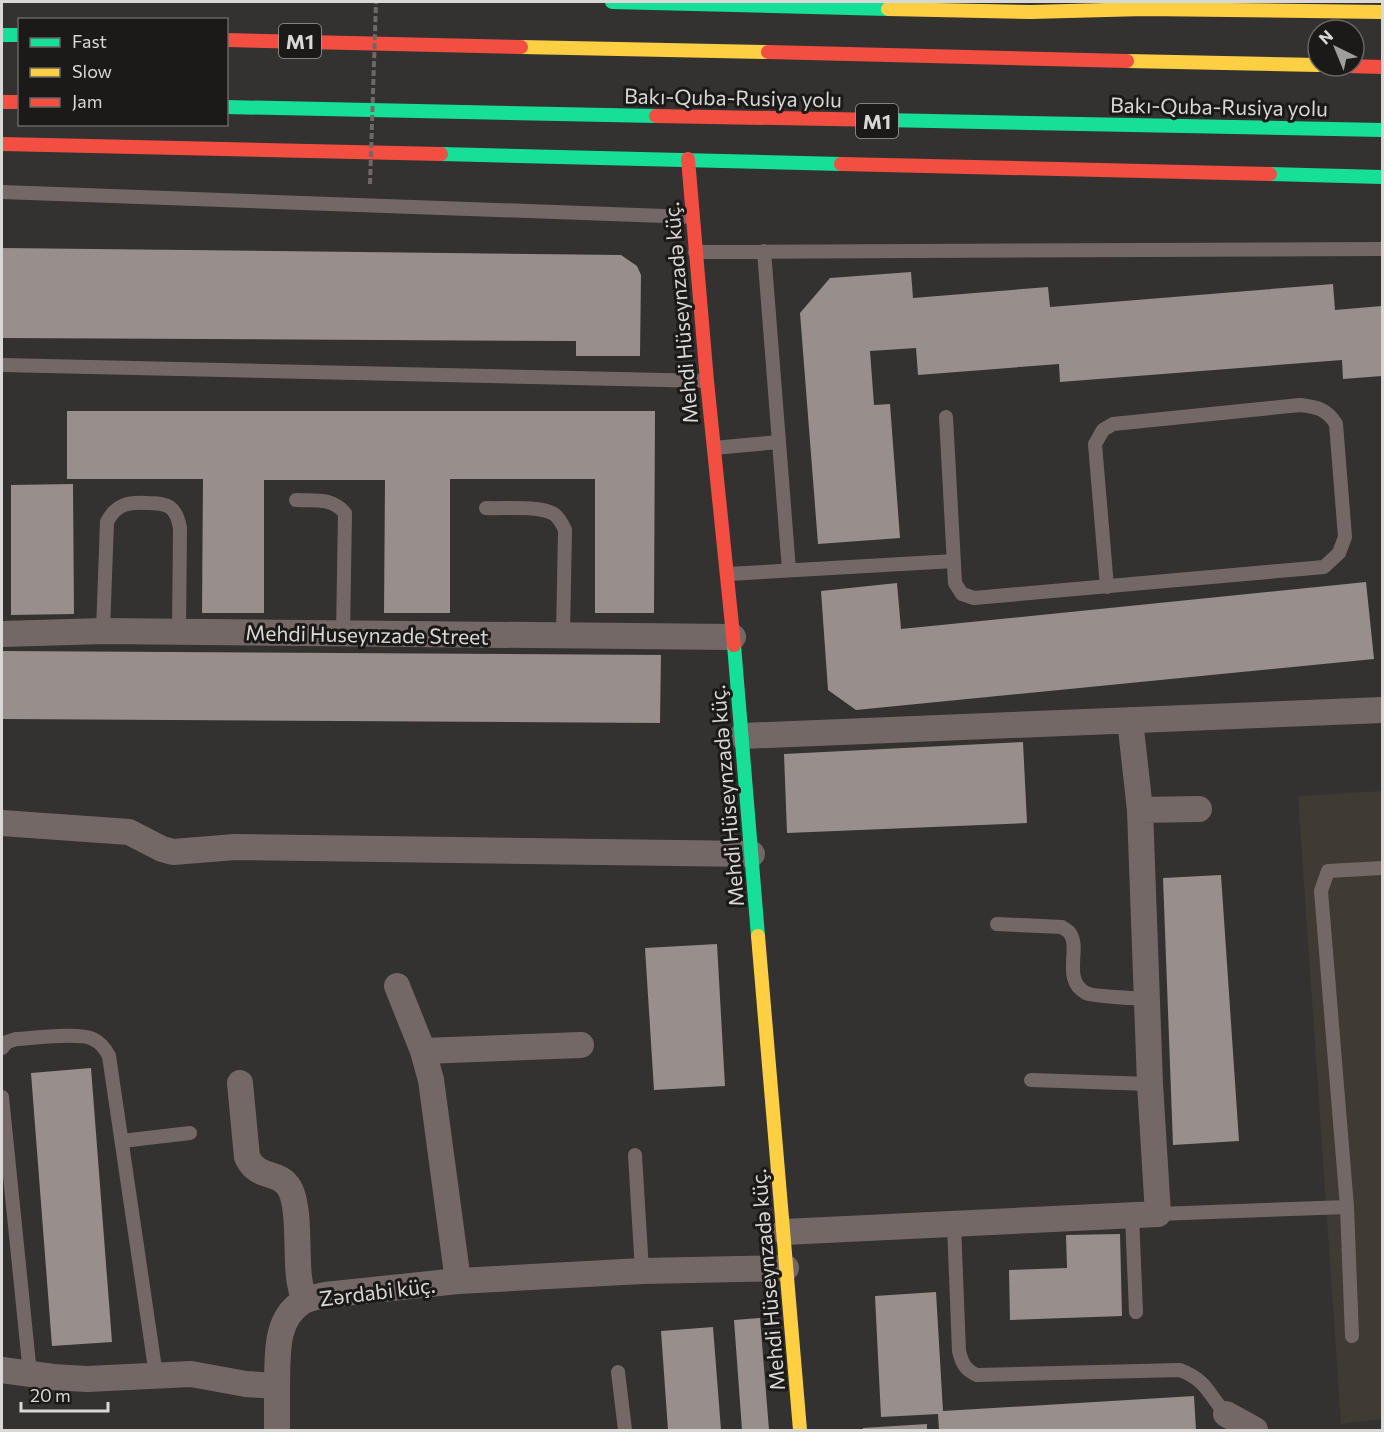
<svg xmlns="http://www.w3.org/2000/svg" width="1384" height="1432" viewBox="0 0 1384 1432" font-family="Commissioner,sans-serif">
  <rect width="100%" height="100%" fill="#333230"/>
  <!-- built -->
  <path fill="#3f3a32" d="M1382,791v628l-41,5 -43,-628z"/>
  <!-- building -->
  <path fill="#988e8c" d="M2,248l619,7 16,11 4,9 -1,81h-64v-15l-574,-3z
    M911,272l2,26 135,-11 2,20 283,-23 2,26 47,-4v70l-39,3 -1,-19 -282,22 -1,-18 -141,11 -2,-27 -46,3 4,54 16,-1 10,134 -82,6 -18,-231 30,-35z
    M67,411h588l-1,202h-59v-134h-145v134h-66l1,-133h-121v133h-62l1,-134h-136z
    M73,484l1,130 -63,1v-130z
    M1366,582l8,77 -518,51 -28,-20 -7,-99 76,-8 4,46z
    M2,651l659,4 -1,68 -658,-4z
    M1023,742l4,81 -240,10 -3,-79z
    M1221,875l18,266 -66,4 -10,-267z
    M717,944l8,142 -71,4 -9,-142z
    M91,1068l21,274 -60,4 -21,-273z
    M1120,1234l2,82 -112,4 -1,-50 58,-2 -1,-33z
    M936,1292l7,119 251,-15 2,34h-257l-1,-16 -57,3 -6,-121z
    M760,1318l9,112h-27l-8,-110z
    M713,1327l8,103h-53l-7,-99z
    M927,1424v6h-64v-2z"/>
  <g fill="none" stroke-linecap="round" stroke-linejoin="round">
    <!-- lane -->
    <path stroke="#746867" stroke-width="14" d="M2,192l690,25
      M764,251l25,319
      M695,252l687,-3
      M2,365l705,16
      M946,417l9,166 7,11 12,4 350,-31 15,-14 6,-16 -9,-113c-9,-15 -19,-17 -36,-19l-187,19 -10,6 -8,14 12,143
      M714,448l65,-6
      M296,500c19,1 35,-3 49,13l-2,121
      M486,508c17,1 54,-3 68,6 5,4 8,9 11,16l-2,105
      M728,574l226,-13
      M103,631l4,-109c9,-18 21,-20 40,-19 21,0 29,3 33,25l-1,104
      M997,924l65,3c2,2 5,3 7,5 13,15 -8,48 17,61 8,4 50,5 61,6
      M2,1048l5,-6 9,-3c18,-1 63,-7 77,0 8,4 12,9 16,17l47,319
      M1031,1080l119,4
      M2,1097l28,277
      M122,1141l68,-8
      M635,1155l7,116
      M1158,1214l189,-7
      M1132,1215l4,97
      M954,1225l5,126c3,12 6,19 18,24l203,-5c28,11 27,23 46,44
      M1352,1336l-5,-129 -26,-316 7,-20 54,-3
      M618,1372l7,58"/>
    <!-- street -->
    <path stroke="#746867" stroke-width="26" d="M2,634l101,-3 630,6
      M1130,720l10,90
      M742,736l640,-26
      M2,823l127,9 33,17 11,3 62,-5 517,7
      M397,986l26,65 8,29 27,201
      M423,1051l158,-6
      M240,1083l7,74c11,24 32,12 43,32 10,19 6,65 9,88 1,8 3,16 5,23
      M784,1232l374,-18 -8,-130 -10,-274 59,-1
      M2,1370l51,7 34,2 104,-5 55,10 31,2c1,-29 -3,-66 25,-84 7,-4 16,-5 23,-7l133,-14 184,-10 144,-3
      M1226,1414l29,16
      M277,1430v-44"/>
    <!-- fast -->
    <path stroke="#16e098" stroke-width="14" d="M612,2l276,7
      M2,35h18
      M226,107l430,9
      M883,120l499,10
      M441,154l400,10
      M1270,174l112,3
      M734,645l24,291"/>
    <!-- slow -->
    <path stroke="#ffcf43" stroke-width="14" d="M888,9l143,3 113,-3 238,3
      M521,47l247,5
      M1127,61l191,4
      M758,936l42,494"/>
    <!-- jam -->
    <path stroke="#f24e42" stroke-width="14" d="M226,40l295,7
      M768,52l359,9
      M1348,66l34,1
      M2,102h18
      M656,116l227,4
      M2,144l439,10
      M688,159l19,222 27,264
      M841,164l429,10"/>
    <!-- path-bridge -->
    <path stroke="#6f6867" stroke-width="4" stroke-dasharray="6 3" stroke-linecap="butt" d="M370,184l6,-182"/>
  </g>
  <g text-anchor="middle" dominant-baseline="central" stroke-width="6" stroke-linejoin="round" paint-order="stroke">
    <!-- shield labels -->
    <g fill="#1b1a18" stroke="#a19f9d" stroke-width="1.5">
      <rect x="279" y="24" width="42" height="34" rx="4.5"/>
      <rect x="856" y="104" width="42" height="34" rx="4.5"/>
    </g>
    <g font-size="20" font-weight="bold" fill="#dad8d6">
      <text x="300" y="41">M1</text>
      <text x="877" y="121">M1</text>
    </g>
    <!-- street labels -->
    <g font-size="21" fill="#dad8d6" stroke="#1b1a18">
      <text transform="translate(733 97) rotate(1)">Bakı-Quba-Rusiya yolu</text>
      <text transform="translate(1219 106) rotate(1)">Bakı-Quba-Rusiya yolu</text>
      <text transform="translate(680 313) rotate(-95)">Mehdi Hüseynzadə küç.</text>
      <text transform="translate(367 634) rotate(1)">Mehdi Huseynzadе Street</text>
      <text transform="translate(726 796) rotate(-95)">Mehdi Hüseynzadə küç.</text>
      <text transform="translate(767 1280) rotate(-95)">Mehdi Hüseynzadə küç.</text>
      <text transform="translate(377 1291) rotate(-7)">Zərdabi küç.</text>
    </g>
  </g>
  <!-- border -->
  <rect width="1384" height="1432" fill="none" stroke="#dad8d6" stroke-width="6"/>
  <!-- legend -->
  <rect x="18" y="18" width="210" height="108" fill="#1b1a18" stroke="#676664" stroke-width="1.5"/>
  <rect x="30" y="38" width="30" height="9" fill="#16e098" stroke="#676664" stroke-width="1.5"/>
  <text x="72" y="48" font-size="18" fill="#dad8d6">Fast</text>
  <rect x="30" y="68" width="30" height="9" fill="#ffcf43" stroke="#676664" stroke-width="1.5"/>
  <text x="72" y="78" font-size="18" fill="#dad8d6">Slow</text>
  <rect x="30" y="98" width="30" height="9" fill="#f24e42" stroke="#676664" stroke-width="1.5"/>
  <text x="72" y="108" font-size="18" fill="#dad8d6">Jam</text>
  <!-- north arrow -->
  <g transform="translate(1336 48) rotate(317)"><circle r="28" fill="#1b1a18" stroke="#676664" stroke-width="1.5"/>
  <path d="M0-4.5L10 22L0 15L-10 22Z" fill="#a09e9c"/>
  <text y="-9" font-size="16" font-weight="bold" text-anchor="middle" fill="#dad8d6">N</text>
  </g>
  <!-- scale -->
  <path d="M21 1402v9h87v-9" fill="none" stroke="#dad8d6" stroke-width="3"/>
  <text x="30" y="1402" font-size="18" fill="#dad8d6" stroke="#1b1a18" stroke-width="4.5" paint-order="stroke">20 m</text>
</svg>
